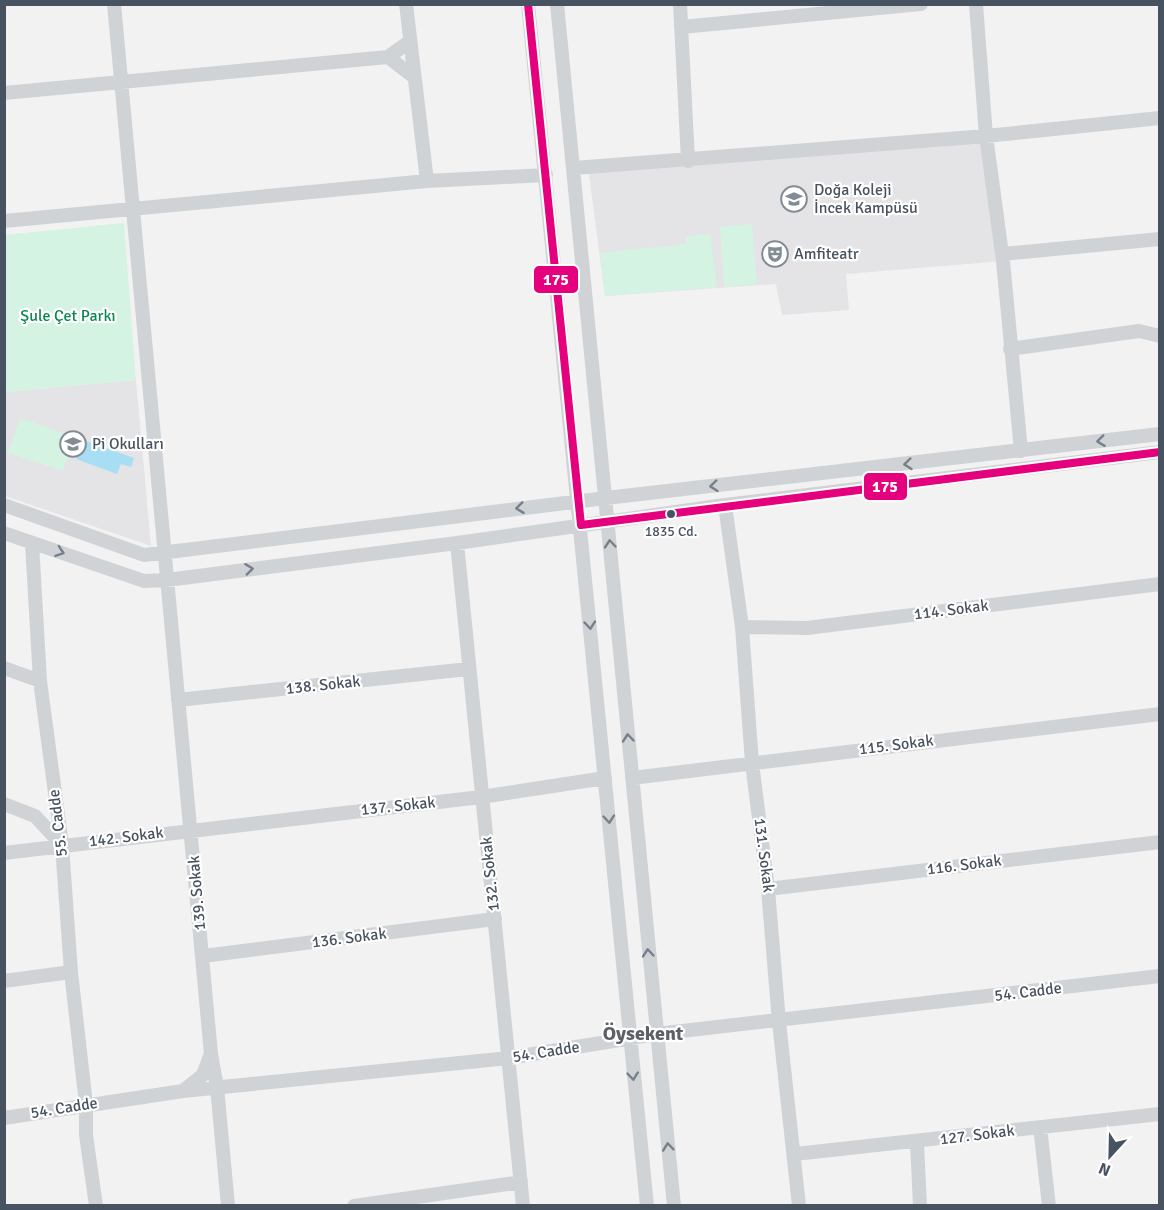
<svg xmlns="http://www.w3.org/2000/svg" width="1164" height="1210" viewBox="0 0 1164 1210" font-family="Signika,sans-serif">
  <rect width="100%" height="100%" fill="#f3f2f2"/>
  <!-- education -->
  <path fill="#e4e3e5" d="M986,136l17,125 -157,13 3,36 -67,5 -6,-31 -171,12 -17,-129z
    M136,380l15,166 -146,-50v-104z"/>
  <!-- green -->
  <path fill="#d5f3e3" d="M124,223l12,157 -131,12v-157z
    M752,224l5,61 -33,2 -4,-60z
    M710,234l7,53 -112,9 -5,-43 86,-9v-7z
    M20,418l55,19 -12,34 -55,-18z"/>
  <!-- water -->
  <path fill="#a7def4" d="M83,440l51,18 -3,9 -10,-3 -4,10 -41,-15z"/>
  <g fill="none" stroke-linecap="round" stroke-linejoin="round">
    <!-- street -->
    <path stroke="#d0d3d6" stroke-width="14" d="M114,4l97,1050 6,33 11,119
      M406,4l21,177
      M528,4l119,1202
      M557,4l117,1202
      M680,4l8,157
      M976,4l10,132 17,125 18,190
      M682,27l239,-23
      M388,57l26,20
      M4,93l384,-36 21,-15
      M574,168l412,-32 174,-18
      M4,221l423,-40 119,-6
      M1002,254l158,-15
      M1010,349l129,-18 21,5
      M4,505l140,50 462,-57 554,-64
      M725,505l17,122 10,136 16,126 11,133 20,184
      M4,533l140,48 23,-1 290,-37 268,-38 435,-53
      M32,543l8,138 22,164 9,127 15,132v31l10,71
      M457,543l66,663
      M742,627l65,1 353,-44
      M4,668l36,13
      M178,700l290,-31
      M632,778l528,-64
      M4,804l31,12 27,29
      M4,853l477,-56 124,-19
      M768,889l392,-47
      M203,956l292,-37
      M4,981l67,-9
      M183,1091l20,-16 7,-19
      M4,1118l179,-27 326,-33 147,-24 504,-58
      M1040,1127l9,79
      M917,1143l3,63
      M795,1154l365,-40
      M354,1206l167,-24"/>
    <!-- bus-1 casing -->
    <g stroke="#fff" stroke-width="12">
      <path id="bus-1" d="M528,4l53,521 579,-73"/>
    </g>
    <!-- bus-1 -->
    <use href="#bus-1" stroke="#e5007d" stroke-width="8"/>
  </g>
  <!-- one-way arrows -->
  <defs><path id="oneway-chevron" d="M-2-3.5L2.5 0L-2 3.5" fill="none" stroke-width="1.6" stroke-linecap="round" stroke-linejoin="round" transform="scale(1.5)"/></defs>
  <g stroke="#77808a">
    <use href="#oneway-chevron" transform="translate(1101 441) rotate(173)"/>
    <use href="#oneway-chevron" transform="translate(908 464) rotate(174)"/>
    <use href="#oneway-chevron" transform="translate(714 486) rotate(174)"/>
    <use href="#oneway-chevron" transform="translate(520 508) rotate(173)"/>
    <use href="#oneway-chevron" transform="translate(610 544) rotate(-95)"/>
    <use href="#oneway-chevron" transform="translate(60 552) rotate(19)"/>
    <use href="#oneway-chevron" transform="translate(249 569) rotate(-7)"/>
    <use href="#oneway-chevron" transform="translate(590 625) rotate(85)"/>
    <use href="#oneway-chevron" transform="translate(628 738) rotate(-95)"/>
    <use href="#oneway-chevron" transform="translate(609 819) rotate(85)"/>
    <use href="#oneway-chevron" transform="translate(648 953) rotate(-95)"/>
    <use href="#oneway-chevron" transform="translate(633 1076) rotate(84)"/>
    <use href="#oneway-chevron" transform="translate(668 1147) rotate(-96)"/>
  </g>
  <!-- icons -->
  <defs>
    <g id="school-ring" transform="scale(1.35)"><circle r="9.5" fill="#fff" stroke="#838b94" stroke-width="1.5"/><path d="M0-5L7-2L0 1L-7-2ZM-4 1L0 2.5L4 1V4Q0 6-4 4Z" fill="#838b94"/></g>
    <g id="theatre-ring" transform="scale(1.35)"><circle r="9.5" fill="#fff" stroke="#838b94" stroke-width="1.5"/><path d="M-5-5.5Q0-4 5-5.5V0Q5 5 0 6Q-5 5-5 0ZM-3.3-2.5H-1v1.5H-3.3ZM1-2.5H3.3v1.5H1ZM-2.8 1Q0 5.5 2.8 1Z" fill="#838b94"/></g>
  </defs>
  <g fill-rule="evenodd">
    <use href="#school-ring" x="794" y="199"/>
    <use href="#theatre-ring" x="775" y="254"/>
    <use href="#school-ring" x="73" y="444"/>
  </g>
  <!-- markers -->
  <circle fill="#475361" stroke="#fff" stroke-width="2" cx="671" cy="514" r="5"/>
  <g text-anchor="middle" dominant-baseline="central" stroke-width="4.5" stroke-linejoin="round" paint-order="stroke">
    <!-- bus labels -->
    <g font-size="14" fill="#475361" stroke="#fff">
      <text x="671" y="531">1835 Cd.</text>
    </g>
    <!-- poi labels -->
    <g font-size="16" fill="#475361" stroke="#fff" text-anchor="start">
      <text x="814" y="190">Doğa Koleji<tspan x="814" dy="18">İncek Kampüsü</tspan></text>
      <text x="794" y="254">Amfiteatr</text>
      <text x="92" y="444">Pi Okulları</text>
    </g>
    <!-- park labels -->
    <g font-size="16" fill="#0e8653" stroke="#fff">
      <text x="68" y="316">Şule Çet Parkı</text>
    </g>
    <!-- street labels -->
    <g font-size="16" fill="#475361" stroke="#fff">
      <text transform="translate(951 610) rotate(-7)">114. Sokak</text>
      <text transform="translate(323 685) rotate(-6)">138. Sokak</text>
      <text transform="translate(896 745) rotate(-7)">115. Sokak</text>
      <text transform="translate(398 806) rotate(-6)">137. Sokak</text>
      <text transform="translate(58 823) rotate(-97)">55. Cadde</text>
      <text transform="translate(126 837) rotate(-7)">142. Sokak</text>
      <text transform="translate(764 855) rotate(83)">131. Sokak</text>
      <text transform="translate(964 865) rotate(-7)">116. Sokak</text>
      <text transform="translate(490 874) rotate(-96)">132. Sokak</text>
      <text transform="translate(197 893) rotate(-95)">139. Sokak</text>
      <text transform="translate(349 938) rotate(-7)">136. Sokak</text>
      <text transform="translate(1028 992) rotate(-7)">54. Cadde</text>
      <text transform="translate(546 1052) rotate(-9)">54. Cadde</text>
      <text transform="translate(64 1108) rotate(-9)">54. Cadde</text>
      <text transform="translate(977 1135) rotate(-7)">127. Sokak</text>
    </g>
    <!-- quarter labels -->
    <g font-size="20" font-weight="bold" fill="#5d6167" stroke="#fff">
      <text x="643" y="1033">Öysekent</text>
    </g>
  </g>
  <g stroke="#fff" stroke-width="2">
    <rect x="533" y="265" width="46" height="29" rx="6" fill="#e5007d"/>
    <rect x="863" y="472" width="45" height="29" rx="6" fill="#e5007d"/>
  </g>
  <g font-size="16" text-anchor="middle" font-weight="bold" fill="#fff">
    <text x="556" y="285">175</text>
    <text x="885" y="492">175</text>
  </g>
  <!-- border -->
  <rect width="1164" height="1210" fill="none" stroke="#475361" stroke-width="12"/>
  <!-- north arrow -->
  <g transform="translate(1110 1156) rotate(202)" stroke="#ffffff" stroke-width="4.5" paint-order="stroke">
  <path d="M0-4.5L10 22L0 15L-10 22Z" fill="#475361"/>
  <text y="-9" font-size="16" font-weight="bold" text-anchor="middle" fill="#475361">N</text>
  </g>
</svg>
